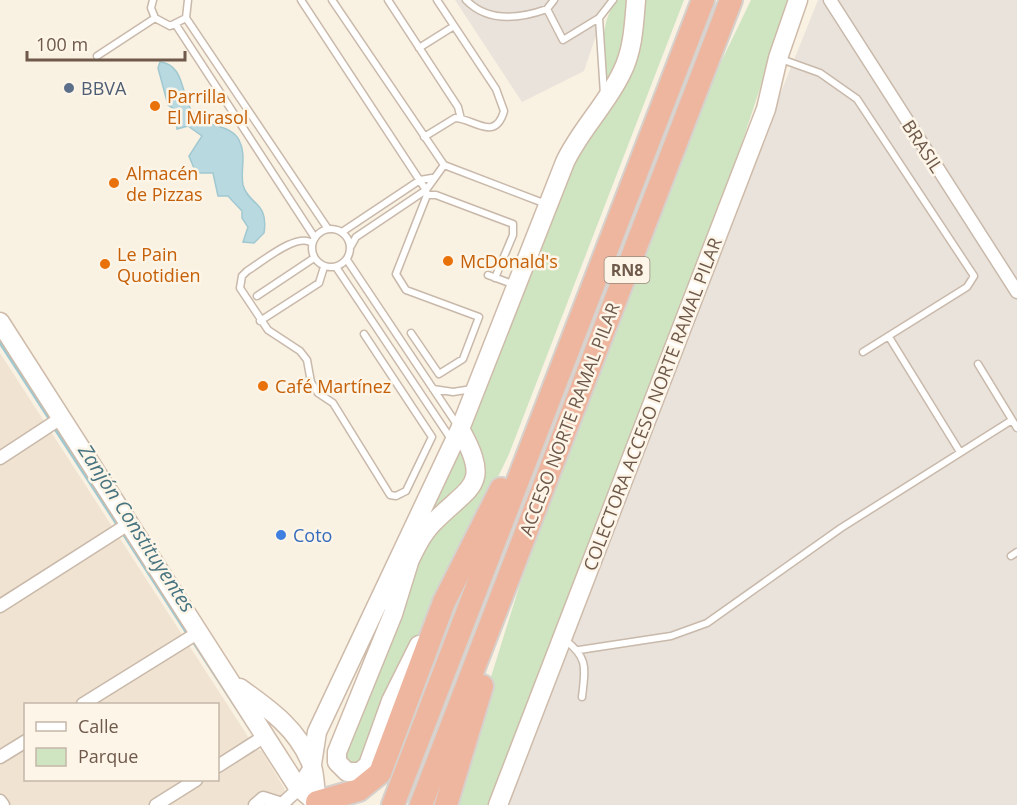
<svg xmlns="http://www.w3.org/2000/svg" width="1017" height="805" viewBox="0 0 1017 805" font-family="'Open Sans',sans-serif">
  <rect width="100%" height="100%" fill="#f9f1e2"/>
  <!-- residential -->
  <path fill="#f0e3d1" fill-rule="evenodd" d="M0,353l256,396 6,2 32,54h-294zM26,704h192v76h-192z"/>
  <!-- industrial -->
  <path fill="#e9e3dc" d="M455,0h153l-24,71 -62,31z
    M818,0h199v805h-514l59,-167z"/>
  <!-- green -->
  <path fill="#cfe5c2" d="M617,0h12l-5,44 -16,38c-6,-26 -9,-60 9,-82z
    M642,0h42l-175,454 -68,141 -44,78 -36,91 -15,-1 -3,-14 81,-198c3,-5 5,-11 9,-16 18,-25 57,-34 52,-72 -2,-14 -12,-26 -15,-39l106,-273 37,-53z
    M751,0h38l-50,152 -250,653h-38l69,-221 36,-102 150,-389z
    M461,451c28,26 -29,66 -46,83l42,-80z"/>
  <!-- water -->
  <path fill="#b9d9e1" stroke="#a0c8d1" stroke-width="1.5" d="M160,62c25,2 21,35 33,51 12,15 37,10 46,27 8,16 1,29 4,45 5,20 26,16 21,48l-10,10 -11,-1 5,-15 -6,-9v-7l-14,-15h-10l-5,-23h-17l-7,-17 13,-20 -14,-10 -11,3 -1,-6 6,-9 -14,-9 -10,-37z"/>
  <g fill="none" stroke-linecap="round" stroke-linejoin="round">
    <!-- stream -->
    <path stroke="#a0c8d1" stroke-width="3" d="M0,343l50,77
      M53,426l65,100
      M122,532l66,103
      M192,640l58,89"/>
    <!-- lane casing -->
    <g stroke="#c9b9aa" stroke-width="9">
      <path id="lane" d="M153,0l-2,8 4,10 15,8 16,-8 2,-18
        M301,0l125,190
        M332,0l112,165 102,39
        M388,0l70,107 3,12
        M466,0c22,23 53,19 81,9
        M554,0l-7,9 16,31 36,-22
        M186,18l142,211
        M176,25l139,213
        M419,48l35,-22
        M97,56l58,-38
        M781,59l39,14 37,26 117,177 -7,11 -104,65
        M604,94l-5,-76 14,-18
        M424,137l31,-19c18,0 40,25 49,-7l-8,-22 -59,-89
        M427,195h9l77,29v11l-18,43
        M312 248a19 19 0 1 1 38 0a19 19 0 1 1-38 0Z
        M342,232l78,-52 12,-2
        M312,243c-15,-11 -50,19 -65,28l-5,5 -2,12 28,42 32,21 7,9 4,22 7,11 15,10 57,92 6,1 10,-5 26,-54 -68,-103
        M351,246l5,-9 70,-47
        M347,260l111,166
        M336,267l115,172
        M488,275l27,10
        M257,296l57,-38
        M260,321l59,-38 5,-16
        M411,333l28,41 24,-15 16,-42 -73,-27 -10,-16 31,-79 -1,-5 18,-25
        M889,337l71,115
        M978,364l39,64
        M433,389l20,3 19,-3
        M1011,556l6,-4
        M565,640c24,18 20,29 17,57
        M579,650l92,-14 36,-13 134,-95 171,-108"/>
    </g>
    <!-- street casing -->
    <g stroke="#c9b9aa" stroke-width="15">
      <path id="street" d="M830,0l187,292
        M0,458l61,-40
        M0,606l130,-83
        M83,704l116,-72
        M0,757l26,-16
        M218,766l47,-30
        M0,801l3,4
        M156,805l40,-25
        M255,805l8,-7 19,6
        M281,805l12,-11 19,-30"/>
    </g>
    <!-- secondary casing -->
    <g stroke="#cebbaa" stroke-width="21">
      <path id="secondary" d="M0,322l297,464 22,19
        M410,559l-17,55 -56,138v10l10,10h13l8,-7 23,-64 28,-56
        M406,568c7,-15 14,-31 26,-44 37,-39 61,-36 28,-95
        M240,688c29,21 57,40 71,75 5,13 3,29 7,42
        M312,764l5,-32 143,-303 105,-267c15,-32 42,-58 57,-90 11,-22 12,-47 14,-72
        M498,805l268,-696 12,-51 20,-58"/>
    </g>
    <!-- highway casing -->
    <g stroke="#d6d1cd" stroke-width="26">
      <path id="highway" d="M317,802l42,-12 21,-17 64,-171 57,-113
        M393,805l310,-805
        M421,805l310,-805
        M446,805l36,-119"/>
    </g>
    <!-- lane -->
    <use href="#lane" stroke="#fff" stroke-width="6"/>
    <!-- street -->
    <use href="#street" stroke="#fff" stroke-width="12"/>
    <!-- secondary -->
    <use href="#secondary" stroke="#fff" stroke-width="18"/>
    <!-- highway -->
    <use href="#highway" stroke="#eeb69e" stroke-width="22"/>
  </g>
  <!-- markers -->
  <circle fill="#5c6f8a" stroke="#fdf5e7" stroke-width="2" cx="69" cy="88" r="6"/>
  <g fill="#e8710a" stroke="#fdf5e7" stroke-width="2">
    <circle cx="155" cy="106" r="6"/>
    <circle cx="114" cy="183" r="6"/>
    <circle cx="448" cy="261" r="6"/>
    <circle cx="105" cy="264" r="6"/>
    <circle cx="263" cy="386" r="6"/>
  </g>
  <circle fill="#3f7fe0" stroke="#fdf5e7" stroke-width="2" cx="281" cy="535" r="6"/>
  <g text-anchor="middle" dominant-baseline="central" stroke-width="5" stroke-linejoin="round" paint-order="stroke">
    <!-- shield labels -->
    <rect fill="#fdf5e7" stroke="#99887a" stroke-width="1.5" x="604.5" y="257" width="45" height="26" rx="4.5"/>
    <g font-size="16" font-weight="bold" fill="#6e594b">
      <text x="627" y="270">RN8</text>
    </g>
    <!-- service labels -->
    <g font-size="18" fill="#4e5e75" stroke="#fdf5e7" text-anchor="start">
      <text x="81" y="88">BBVA</text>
    </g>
    <!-- food labels -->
    <g font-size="18" fill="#c56008" stroke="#fdf5e7" text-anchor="start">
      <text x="167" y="96">Parrilla<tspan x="167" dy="21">El Mirasol</tspan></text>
      <text x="126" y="173">Almacén<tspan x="126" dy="21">de Pizzas</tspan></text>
      <text x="117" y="254">Le Pain<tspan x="117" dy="21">Quotidien</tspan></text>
      <text x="460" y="261">McDonald's</text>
      <text x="275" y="386">Café Martínez</text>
    </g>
    <!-- street labels -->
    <g font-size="18" fill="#6e594b" stroke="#fdf5e7">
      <text transform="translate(923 146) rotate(57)">BRASIL</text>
      <text transform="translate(652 404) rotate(-69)">COLECTORA ACCESO NORTE RAMAL PILAR</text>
      <text transform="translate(569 419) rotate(-69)">ACCESO NORTE RAMAL PILAR</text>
    </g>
    <!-- shop labels -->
    <g font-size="18" fill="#366cbe" stroke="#fdf5e7" text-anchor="start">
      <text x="293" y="535">Coto</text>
    </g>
    <!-- water labels -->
    <g font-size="20" font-style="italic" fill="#477480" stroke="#fdf5e7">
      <text transform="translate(137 528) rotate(57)">Zanjón Constituyentes</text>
    </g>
  </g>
  <!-- legend -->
  <rect x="24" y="703" width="195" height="78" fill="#fdf5e7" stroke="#c4b7a9" stroke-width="1.5"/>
  <rect x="36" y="722" width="30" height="9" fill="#ffffff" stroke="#c4b7a9" stroke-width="1.5"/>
  <text x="78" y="733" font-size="18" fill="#6e594b">Calle</text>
  <rect x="36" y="748" width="30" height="18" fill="#cfe5c2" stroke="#c4b7a9" stroke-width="1.5"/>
  <text x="78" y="763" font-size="18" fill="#6e594b">Parque</text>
  <!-- scale -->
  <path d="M27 51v9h158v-9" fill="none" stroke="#6e594b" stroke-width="3"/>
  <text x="36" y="51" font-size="18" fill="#6e594b" stroke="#fdf5e7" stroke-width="4.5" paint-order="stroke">100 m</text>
</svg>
